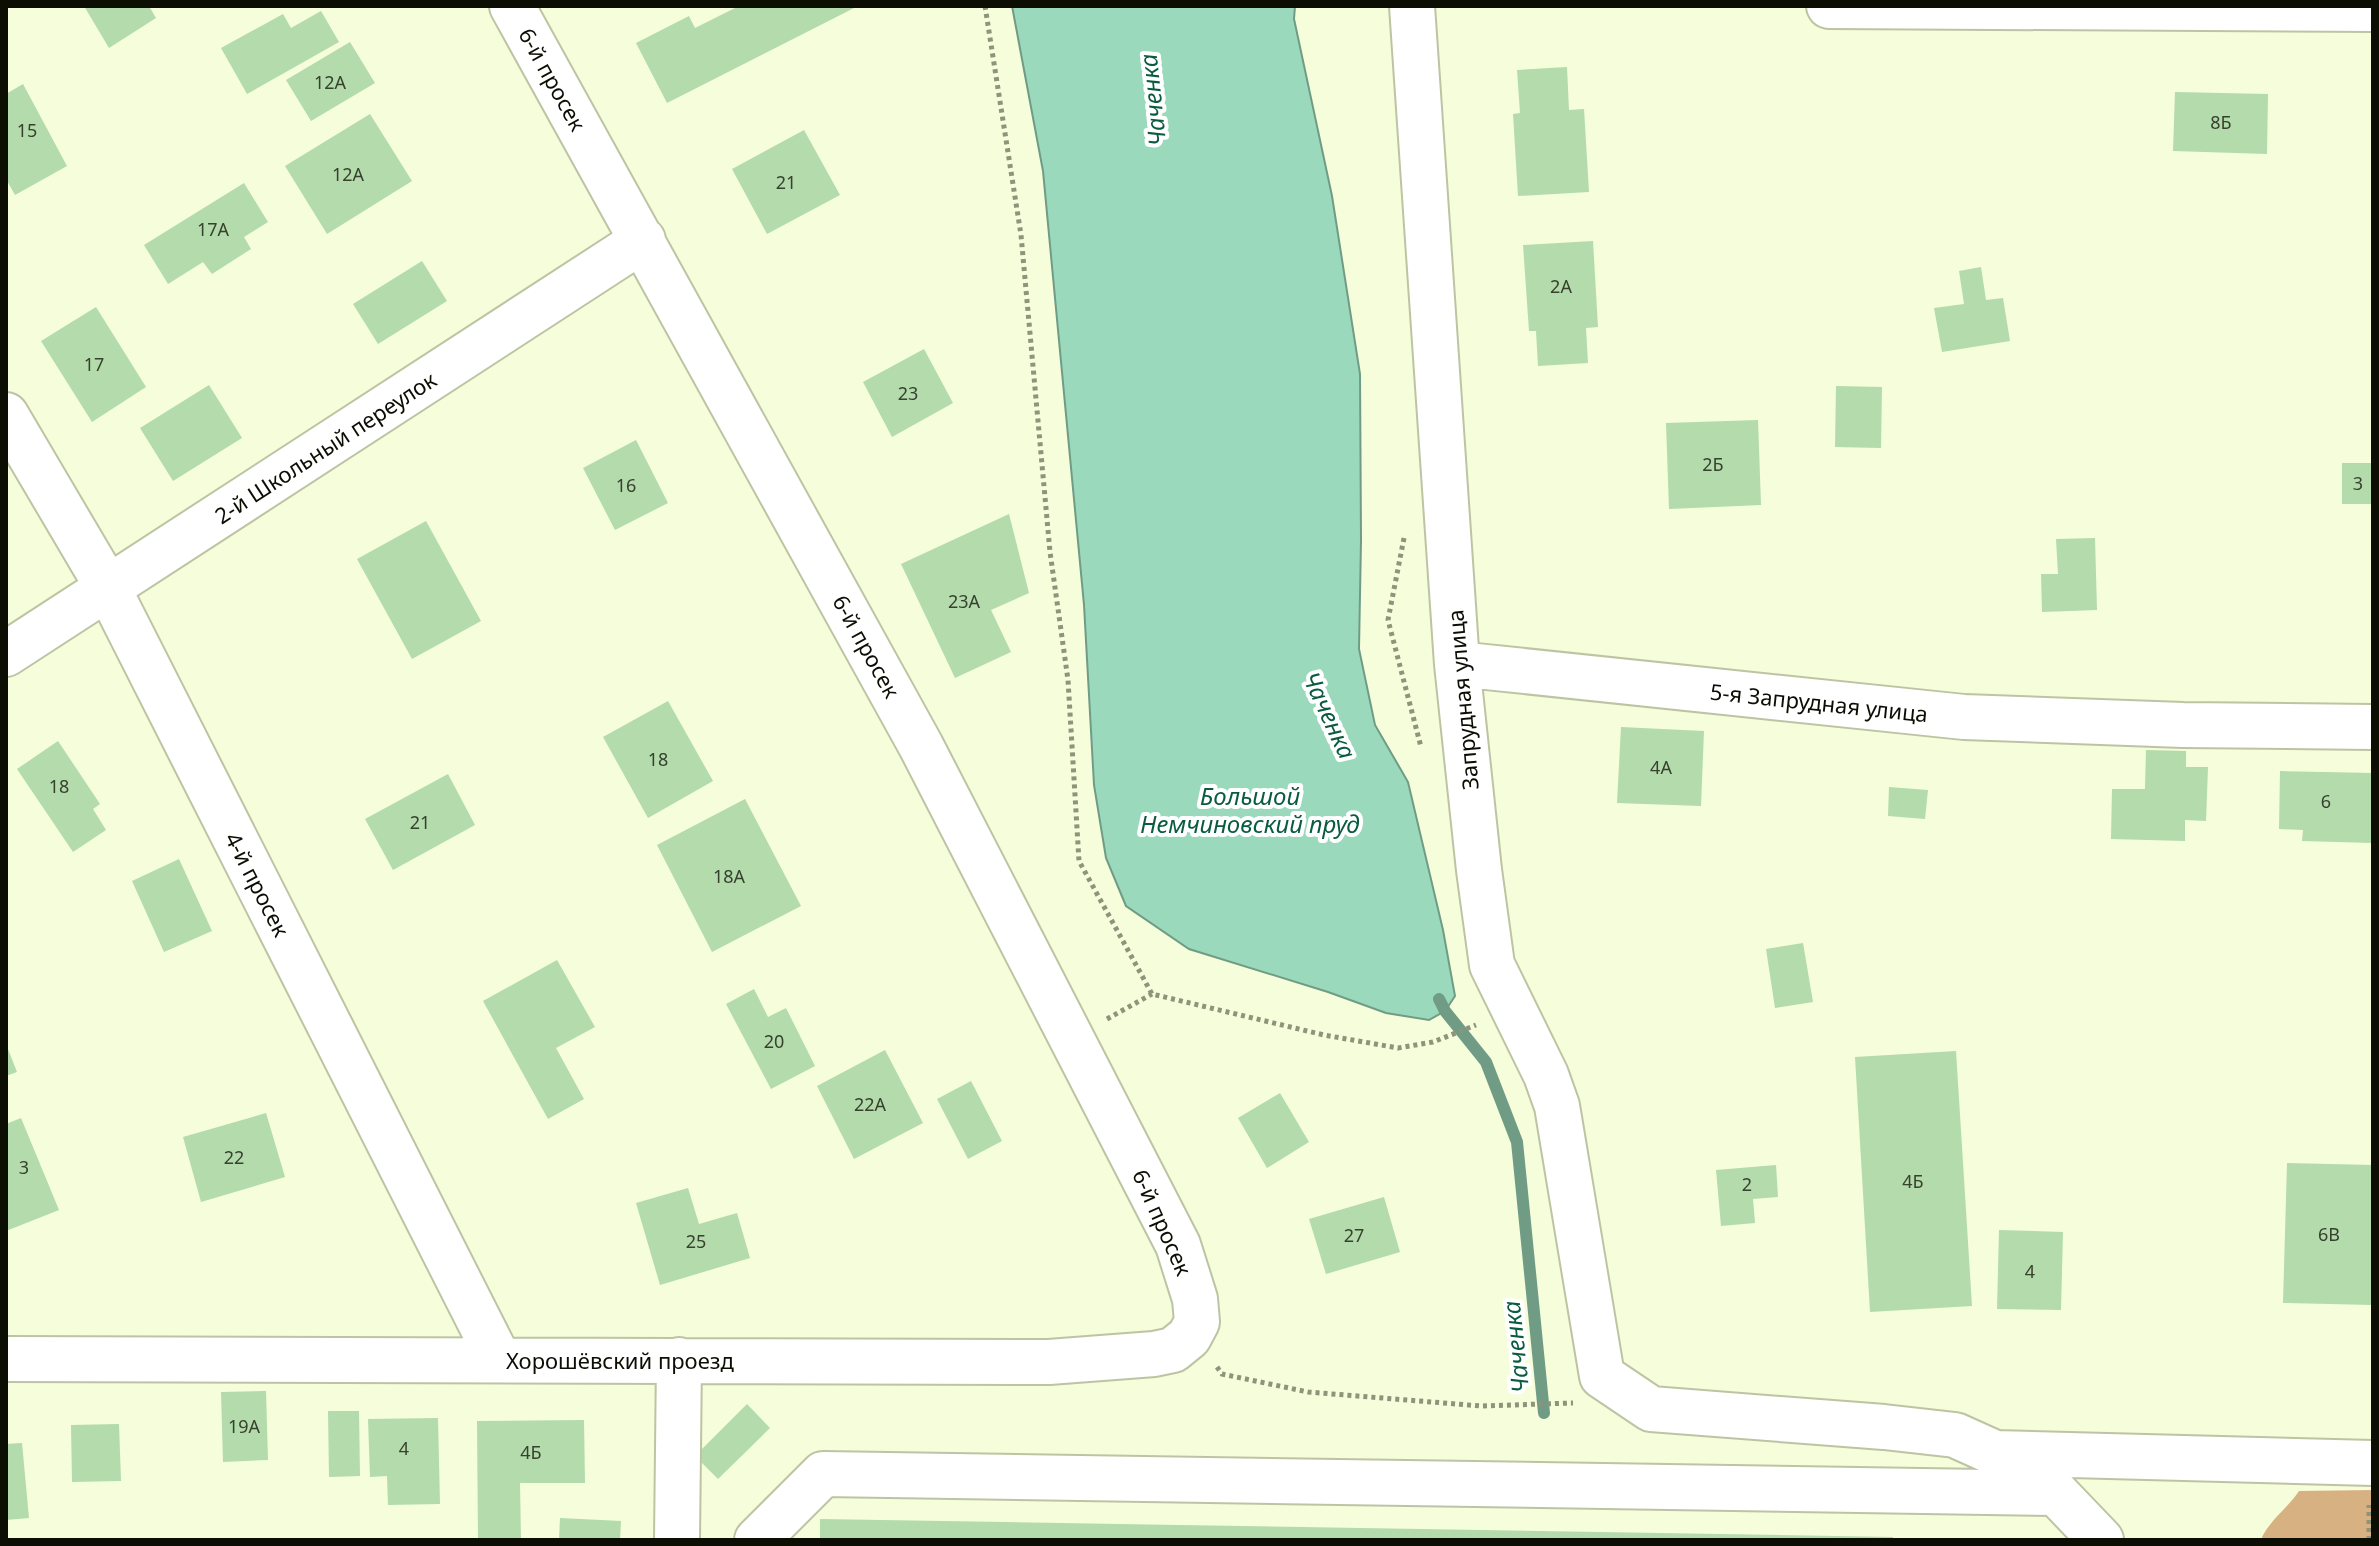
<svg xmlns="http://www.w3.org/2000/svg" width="2379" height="1546" viewBox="0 0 2379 1546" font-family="'Noto Sans',sans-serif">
  <rect width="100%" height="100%" fill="#f5fdda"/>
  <!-- forest -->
  <path fill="#d8b182" d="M2373,1490v50h-110l-1,-3c10,-19 25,-28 37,-46z"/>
  <!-- water -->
  <path fill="#9bd9bc" stroke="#709c85" stroke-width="2" d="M1012,6h283l-1,13 38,177 28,178 1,166 -2,109 16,76 33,57 35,148 12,66 -10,15 -16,9 -43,-7 -58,-21 -139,-43 -63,-43 -20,-48 -12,-73 -10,-180 -41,-434z"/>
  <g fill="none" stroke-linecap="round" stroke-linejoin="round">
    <!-- stream -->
    <path stroke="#709c85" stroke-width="12" d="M1439,999l6,12 41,51 31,80 27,271"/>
  </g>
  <!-- building -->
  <path fill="#b3dbac" d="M84,6h65l7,12 -47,30z
    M739,6h119l-191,97 -31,-60 53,-27 6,12z
    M321,11l18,31 -92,52 -26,-46 62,-34 8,14z
    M350,42l25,41 -64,38 -25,-41z
    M1567,67l2,43 15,-1 5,83 -71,4 -5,-82 7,-1 -3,-43z
    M23,84l44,82 -52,29 -9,-16v-85z
    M2175,92l93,2 -1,60 -94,-3z
    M370,114l42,67 -85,53 -42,-68z
    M804,130l36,65 -73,39 -35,-65z
    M244,183l24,39 -24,15 7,12 -39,25 -9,-12 -35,22 -24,-39z
    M1593,241l5,86 -12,1 2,35 -50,3 -2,-35h-7l-6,-86z
    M422,261l25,40 -69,43 -25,-40z
    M1981,267l5,33 17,-2 7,43 -68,11 -8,-44 30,-4 -5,-33z
    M96,307l50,80 -54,35 -51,-81z
    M924,349l29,54 -61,34 -29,-55z
    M209,385l33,53 -69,43 -33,-53z
    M1836,386l46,1 -1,61 -46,-1z
    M1758,420l3,85 -92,4 -3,-86z
    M636,440l32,63 -53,27 -32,-62z
    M2342,463h31v41h-31z
    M1009,514l20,79 -38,17 20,42 -56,26 -54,-114z
    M426,521l55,100 -69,38 -55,-100z
    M2095,538l2,72 -55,2 -1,-38h17l-2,-35z
    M668,701l45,80 -65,37 -45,-81z
    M1621,727l83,4 -3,75 -84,-3z
    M58,741l42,63 -7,5 13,21 -33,22 -56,-83z
    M2146,750l40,1v16h22l-2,54 -21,-1v21l-74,-2 1,-50h33z
    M2280,771l93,2v70l-71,-2 1,-11 -24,-1z
    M448,774l27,51 -82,45 -28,-51z
    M1889,787l39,3 -3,29 -37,-3z
    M745,799l56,107 -89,46 -55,-107z
    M179,859l33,72 -48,21 -32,-71z
    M1803,943l10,59 -38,6 -9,-59z
    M557,960l38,67 -39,21 28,51 -36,20 -65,-118z
    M754,989l14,28 18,-9 29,58 -44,23 -45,-85z
    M6,1044l11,28 -11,4z
    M885,1050l38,73 -69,36 -37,-73z
    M1956,1051l16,255 -102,6 -15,-255z
    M971,1081l31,60 -34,18 -31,-60z
    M1280,1093l29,49 -42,26 -29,-50z
    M266,1113l19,64 -84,25 -18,-65z
    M21,1118l38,92 -53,21v-107z
    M2287,1163l86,2v140l-90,-2z
    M1776,1165l2,32 -25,2 2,24 -34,3 -5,-56z
    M688,1188l11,36 38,-11 13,45 -90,27 -24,-82z
    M1384,1197l16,55 -74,22 -17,-55z
    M1999,1230l64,2 -2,78 -64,-1z
    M266,1391l2,69 -45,2 -2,-70z
    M747,1404l23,24 -52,51 -23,-23z
    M328,1411h31l1,65 -31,1z
    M438,1418l2,86 -52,1 -1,-29 -17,1 -2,-58z
    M584,1420l1,63h-65l1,57h-43l-1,-119z
    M119,1424l2,57 -49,1 -1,-57z
    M22,1443l7,75 -23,2v-76z
    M560,1518l61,3 -1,19h-61z
    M820,1519l1073,18v3h-1073z"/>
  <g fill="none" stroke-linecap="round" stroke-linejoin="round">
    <!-- minor casing -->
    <g stroke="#bdc4a3" stroke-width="48">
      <path id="minor" d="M1412,6l45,658 22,206 13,95 54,110 11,31 45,270 49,33 233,18 71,8 40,18 378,10
        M1829,6l544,3
        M6,415l102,173 391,772
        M6,654l637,-414
        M1457,664l507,53 219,8 190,2
        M6,1359l1043,3 105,-8 19,-4 16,-13 8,-15 -2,-23 -17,-54 -257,-499 -409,-740
        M677,1540l2,-180
        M757,1540l66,-66 1233,19 45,47"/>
    </g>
    <!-- path -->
    <path stroke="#8e937b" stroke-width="5" stroke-dasharray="4 4" stroke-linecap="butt" d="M985,6l36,229 29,317 18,128 11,181 73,133 172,41 74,13 35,-6 43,-17
      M1404,538l-16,82 33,127
      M1107,1019l45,-25
      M1217,1367l5,7 86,18 173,14 92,-3
      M2369,1540v-35"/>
    <!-- minor -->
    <use href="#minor" stroke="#fff" stroke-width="44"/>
  </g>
  <g text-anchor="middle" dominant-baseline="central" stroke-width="8" stroke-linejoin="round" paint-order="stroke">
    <!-- number labels -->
    <g font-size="18" fill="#36412e">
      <text x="330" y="82">12А</text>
      <text x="2221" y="122">8Б</text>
      <text x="27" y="130">15</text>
      <text x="348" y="174">12А</text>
      <text x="786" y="182">21</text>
      <text x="213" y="229">17А</text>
      <text x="1561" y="286">2А</text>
      <text x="94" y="364">17</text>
      <text x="908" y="393">23</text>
      <text x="1713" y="464">2Б</text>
      <text x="2358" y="483">3</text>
      <text x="626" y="485">16</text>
      <text x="964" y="601">23А</text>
      <text x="658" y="759">18</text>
      <text x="1661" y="767">4А</text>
      <text x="59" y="786">18</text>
      <text x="2326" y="801">6</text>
      <text x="420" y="822">21</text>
      <text x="729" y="876">18А</text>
      <text x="774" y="1041">20</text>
      <text x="870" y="1104">22А</text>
      <text x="234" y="1157">22</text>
      <text x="24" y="1167">3</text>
      <text x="1913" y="1181">4Б</text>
      <text x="1747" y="1184">2</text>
      <text x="2329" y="1234">6В</text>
      <text x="1354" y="1235">27</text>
      <text x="696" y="1241">25</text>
      <text x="2030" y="1271">4</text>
      <text x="244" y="1426">19А</text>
      <text x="404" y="1448">4</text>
      <text x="531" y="1452">4Б</text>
    </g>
    <!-- street labels -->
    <g font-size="22" fill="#0c0e04" stroke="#fff">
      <text transform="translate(553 79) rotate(61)">6-й просек</text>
      <text transform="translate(325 447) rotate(-33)">2-й Школьный переулок</text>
      <text transform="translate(867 646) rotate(61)">6-й просек</text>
      <text transform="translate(1462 700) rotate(-95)">Запрудная улица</text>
      <text transform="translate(1819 702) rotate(6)">5-я Запрудная улица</text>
      <text transform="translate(258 884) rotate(63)">4-й просек</text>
      <text transform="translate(1163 1222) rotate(66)">6-й просек</text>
      <text x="620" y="1360">Хорошёвский проезд</text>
    </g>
    <!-- water labels -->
    <g font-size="24" font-style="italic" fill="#0a5b40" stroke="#fff">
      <text transform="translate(1152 100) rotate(-96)">Чаченка</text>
      <text transform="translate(1330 715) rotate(65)">Чаченка</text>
      <text x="1250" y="795">Большой<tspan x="1250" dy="28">Немчиновский пруд</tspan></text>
      <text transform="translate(1515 1347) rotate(-96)">Чаченка</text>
    </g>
  </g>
  <!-- border -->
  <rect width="2379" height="1546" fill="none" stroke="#0c0e04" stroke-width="16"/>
</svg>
